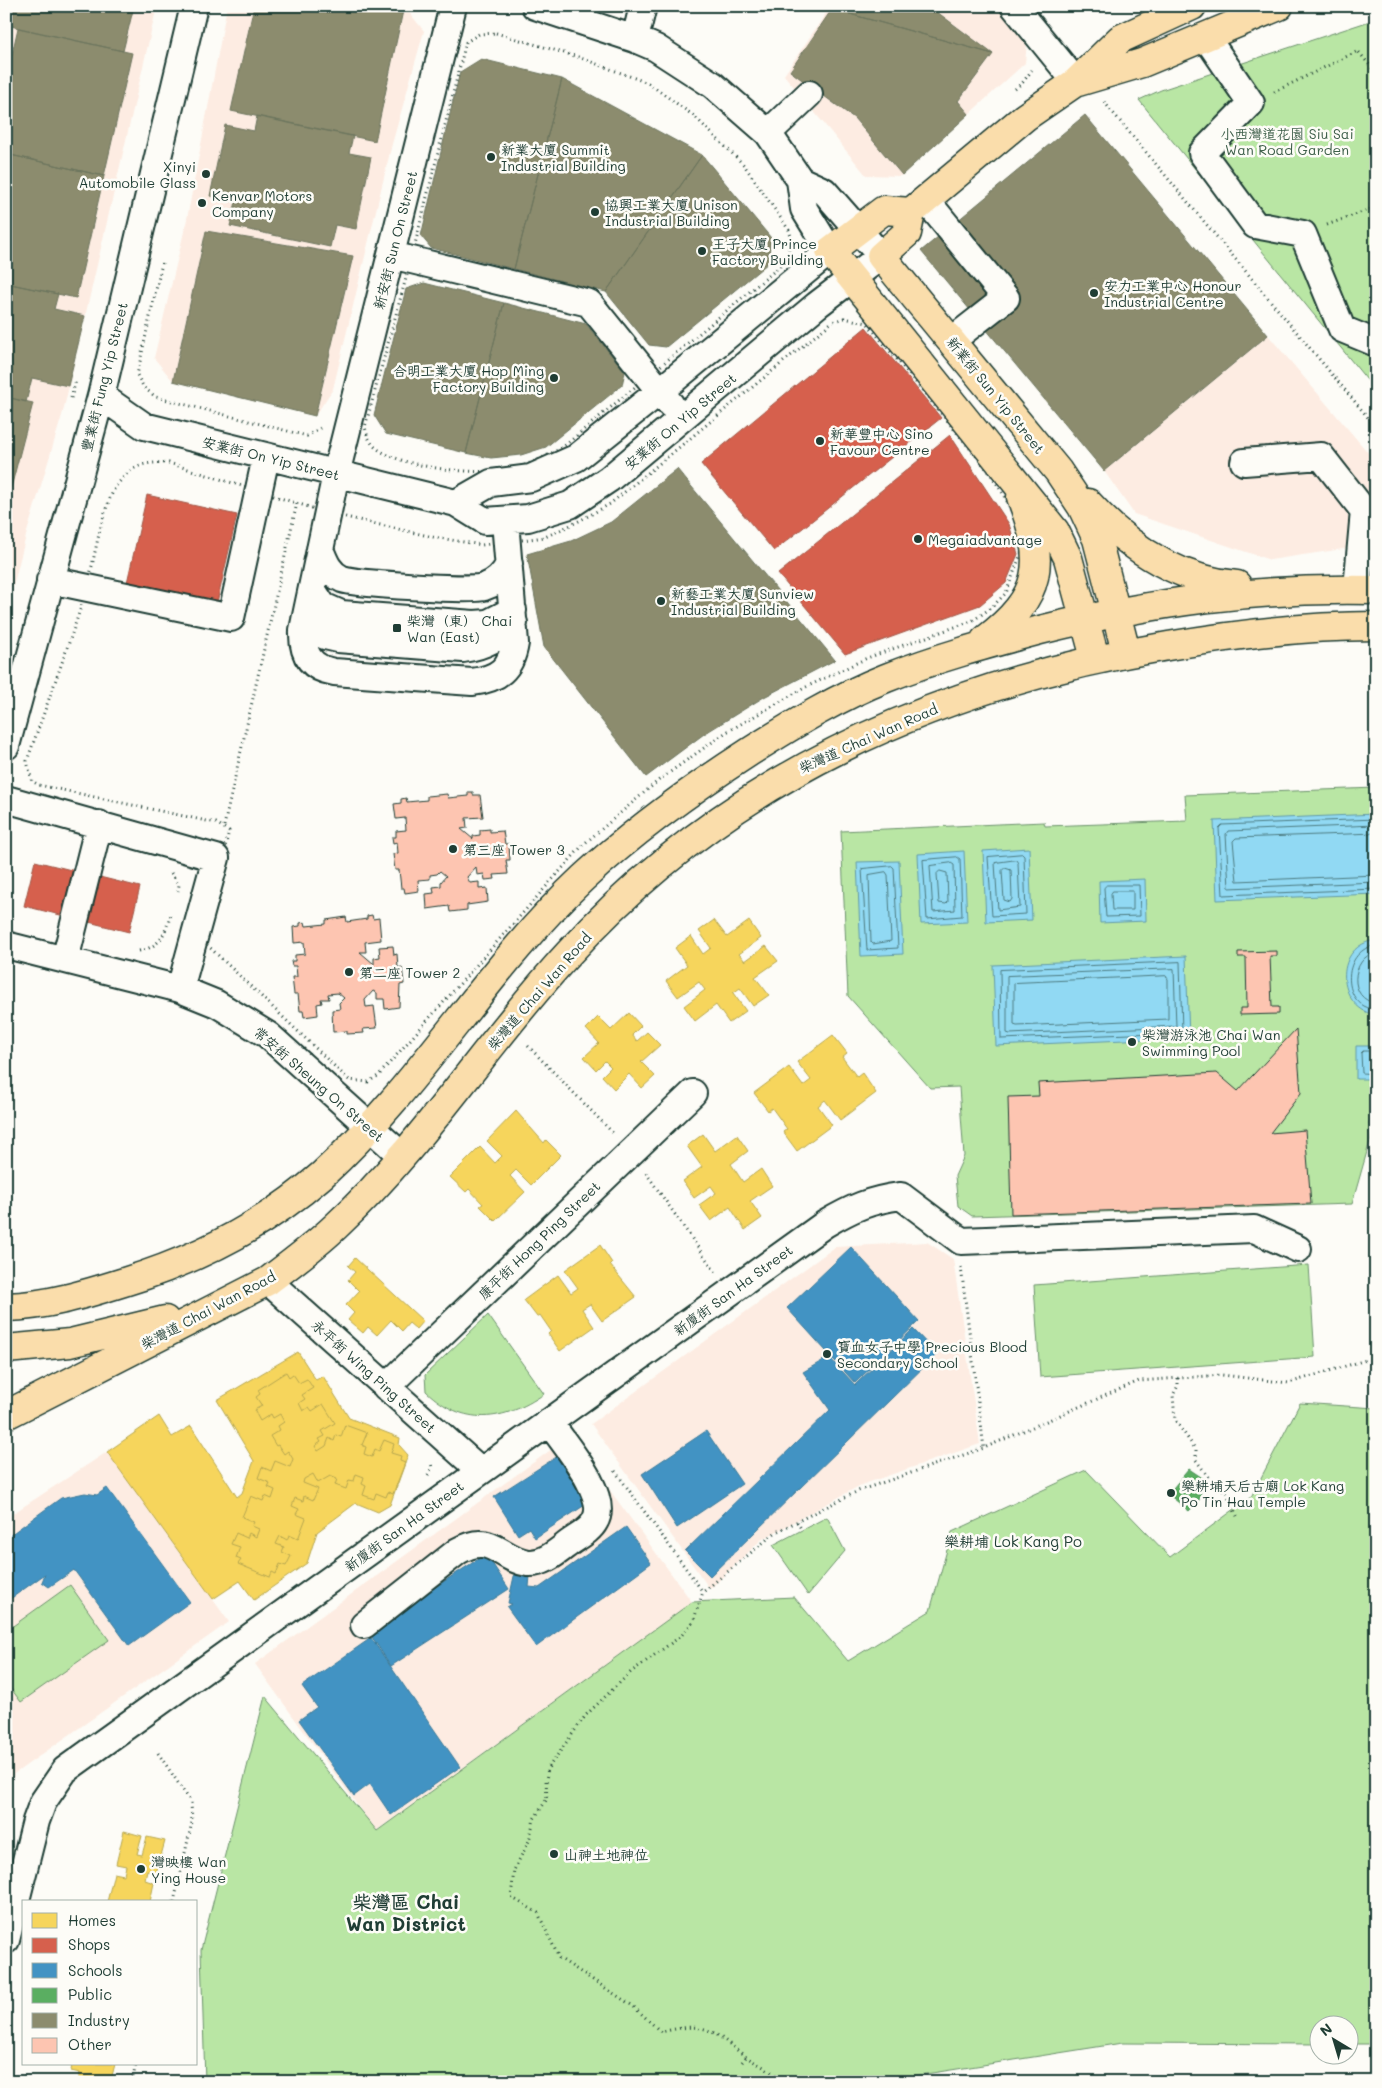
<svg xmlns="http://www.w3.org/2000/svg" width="1382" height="2088" viewBox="0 0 1382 2088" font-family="Mali,'LXGW WenKai TC',sans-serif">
  <rect width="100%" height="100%" fill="#fdfcf7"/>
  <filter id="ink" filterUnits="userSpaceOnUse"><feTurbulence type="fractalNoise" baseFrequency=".02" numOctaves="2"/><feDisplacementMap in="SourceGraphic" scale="10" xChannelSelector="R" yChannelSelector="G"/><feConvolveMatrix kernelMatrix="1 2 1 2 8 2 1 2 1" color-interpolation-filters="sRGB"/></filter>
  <g filter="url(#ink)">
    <!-- built -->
    <path fill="#fdece2" d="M6,6h151l-94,406 -36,120 -21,82z
      M227,6h177l20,25 -32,113 -59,245 -18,27 -142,-35 -19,-23 33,-139z
      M831,6h166l30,36 -2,21 -124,113 -35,-1 -82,-100z
      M1268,335l108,127v82l-106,16 -136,-46 -30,-43z
      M927,1242l26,17 27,185 -119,41 -100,55 -51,49 -119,-165 244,-177z
      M570,1436l122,166 -316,229 -121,-167z
      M107,1452l122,170 -215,152 -8,30v-286z"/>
    <!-- green -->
    <path fill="#b9e6a4" stroke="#6c926c" d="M1373,20l3,3v368l-237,-291 22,-10z
      M1376,788v324l-7,10 1,19 -18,63 -380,12 -14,-10 -3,-30 9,-20 -5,-69 -29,1 -82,-92 -7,-165 203,-9 1,4 142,-5 -2,-26z
      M1309,1265l6,92 -275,20 -6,-92z
      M488,1315l56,79c-41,28 -80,33 -118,-3l-1,-16z
      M1300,1403l76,5v636h-26v-18h-30l-1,18 -197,-1 -247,39h-670l-4,-132 64,-254 112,135 315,-229 102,-5 54,64 82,-50 22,-79 134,-62 84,87 81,-60z
      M827,1517l18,34 -37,44 -35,-50z
      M70,1585l39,55 -88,62 -15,-20v-51z"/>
    <!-- water -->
    <path fill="#91d9f3" stroke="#639ba7" d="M1376,814v80l-159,6 -3,-79z
      M1029,848l3,72 -46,2 -3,-71z
      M964,851l3,71 -46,2 -3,-70z
      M899,861l4,93 -42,2 -4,-94z
      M1145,879l1,42 -46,2 -1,-42z
      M1376,940v74h-5c-36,-12 -36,-69 5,-74z
      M1186,956l3,81 -193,9 -3,-81z
      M1356,1046h20v33h-20z"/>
    <!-- homes -->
    <path fill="#f6d55c" stroke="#b6a750" d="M714,920l13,17 22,-16 12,17 -22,16 6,7 21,-15 12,15 -23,16 14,18 -16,11 -13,-18 -7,5 13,18 -17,12 -13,-18 -21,16 -11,-15 21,-16 -6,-8 -21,15 -12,-16 21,-16 -12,-17 16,-12 12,18 8,-6 -12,-17z
      M629,1013l12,13 -9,9 5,6 10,-9 13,13 -19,17 14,14 -13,12 -13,-14 -15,15 -12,-13 9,-9 -6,-6 -9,9 -12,-13 15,-14 -13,-14 12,-12 13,13z
      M833,1035l14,18 -5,4 15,20 5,-4 14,20 -36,27 -15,-20 -7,6 14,19 -35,26 -14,-19 4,-3 -15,-21 -4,3 -14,-18 35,-26 14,19 8,-6 -14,-18z
      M516,1111l28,32 2,-3 15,15 -30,30 -15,-15 -6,6 15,16 -30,29 -15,-15 3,-2 -14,-15 -3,3 -16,-15 30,-30 15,16 7,-7 -15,-15z
      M703,1134l12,17 22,-16 11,16 -17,13 12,18 18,-13 11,17 -22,15 12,17 -17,12 -15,-23 -19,14 -12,-16 17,-12 -5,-7 -17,12 -11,-17 19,-14 -15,-21z
      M600,1245l12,18 -2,2 26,32 -34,24 -12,-17 -8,5 12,18 -34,24 -12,-17 3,-3 -11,-16 -3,2 -13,-17 34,-25 13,18 7,-5 -13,-18z
      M355,1258l68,63 -7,8 -7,-6 -7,8 -11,-11 -14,15 -9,-8 -5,6 -15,-13 6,-7 -8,-8 13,-14 -11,-11 7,-8 -7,-6z
      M298,1352l18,28 7,-4 26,42 51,20 -1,7 9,10 -18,50 -12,7 -22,-9 -39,29 -10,31 -53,37 -14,-19 -27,18 -106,-147 52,-36 13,21 19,-11 46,71 5,-4 12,-32 -37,-61z
      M286,1372l3,5 4,-3 6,9 8,-4 6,9 -11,7 3,4 -6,4 4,8 6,-4 3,4 11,-7 12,19 -13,8 3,5 -6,3 2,3 -6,4 3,5 8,-5 3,-8 5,3 2,-6 5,2 4,-12 22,8 -5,12 4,2 -2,7 8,3 3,-8 4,2 5,-11 10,4 -3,9 10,3 -1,5 5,2 -12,31 -5,-2 -2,5 -10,-4 -2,6 -11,-4 3,-9 -4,-2 2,-7 -8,-3 -2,7 -5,-1 -3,9 -11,-4 2,-6 -7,-3 -12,7 -5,-9 -9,5 -1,4 15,6 -5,11 -9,-4 -1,5 -8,-3 -3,8 7,3 -3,5 10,4 -8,21 -9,-4 -2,5 -7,-4 -4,8 8,3 -2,5 9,4 -5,10 -6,-2 -4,10 -4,-2 -2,5 -32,-13 3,-4 -5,-2 4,-11 -9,-3 5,-11 11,5 2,-5 7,4 3,-8 -7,-3 2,-4 -12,-5 9,-21 12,5 2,-5 7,3 3,-9 -7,-3 2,-4 -12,-5 4,-11 9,4 4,-10 15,6 3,-8 -5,-8 -4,3 -6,-9 -2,1 -6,-10 10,-6 -2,-4 6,-4 -4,-8 -7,4 -2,-4 -11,7 -6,-11 8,-4 -6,-9 4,-3 -2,-4z
      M124,1831l18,5 -5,18 5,1 5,-18 18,4 -9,33 -9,-3 -2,9 9,3 -4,19h-43l7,-29 10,2 2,-9 -10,-2z
      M72,2064h43l-4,16 -10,-2 -1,4h-22l2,-9 -9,-2z"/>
    <!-- shops -->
    <path fill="#d6604d" stroke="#9f5646" d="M866,327l75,91 -167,133 -73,-87z
      M950,435l59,89 9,30 -12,29 -26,22 -135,49 -67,-80z
      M147,495l90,20 -21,92 -90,-20z
      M35,861l105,26 -11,45 -105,-26z"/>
    <!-- schools -->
    <path fill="#4393c3" stroke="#387998" d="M851,1247l68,74 -64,62 -68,-75z
      M913,1329l24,25 -227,222 -25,-25 145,-141 -27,-38 26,-15 26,28z
      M706,1431l36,53 -65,44 -35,-54z
      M558,1456l30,47 -53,35 -6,-10 -11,7 -24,-38z
      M107,1488l83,114 -61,44 -55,-76 -25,17 -7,-5 3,-8 -39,28v-64l55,-40 24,-5 12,2z
      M626,1527l25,36 -115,84 -29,-40 5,-3 -4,-1 7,-31 15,4 -1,11 10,1z
      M486,1554l23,35 -118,77 -23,-35z
      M371,1638l89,129 -69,48 -21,-31 -16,12 -55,-76 18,-13 -15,-21z"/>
    <!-- public -->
    <path fill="#5aae61" stroke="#488c54" d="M1189,1469l15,10 -5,21 -10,11 -21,-17z"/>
    <!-- industry -->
    <path fill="#8c8c6e" stroke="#6b745d" d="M6,6h128l-11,45 -117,-26z
      M254,6h150l-29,135 -144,-30z
      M834,6h95l64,48 -161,-45z
      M832,9l161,45 -35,47 11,13 -67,61 -48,-57 -64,-47z
      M18,28l114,25 -28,123 -98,-22v-74z
      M481,59l81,20 -48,190 -83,-21 -10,-12 39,-164z
      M562,79l140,76 -96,137 -92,-23z
      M1085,115l183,220 -164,136 -183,-220z
      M257,116l96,20 -4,17 22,4 -15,72 -21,-4 -5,22 -100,-21 6,-24 -26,-6 15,-71 29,6z
      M6,154l98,22 -28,122 -70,-15z
      M702,155l69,83 -3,25 -102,84 -17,-2 -43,-53z
      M206,231l147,25 -38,160 -142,-35z
      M6,283l52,11 -4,15 31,7 -17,70 -36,-8 -6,24 -20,-5z
      M424,283l80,20 -38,150 -80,-19 -12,-19 32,-126z
      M504,303l82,21 39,48 -3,13 -76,62 -25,8 -30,3 -25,-5z
      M6,397l27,6 -27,104z
      M677,469l158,191 -71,37 -60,37 -58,43 -102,-130 -17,-93 44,-13 40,-19z"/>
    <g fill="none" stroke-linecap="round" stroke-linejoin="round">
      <!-- shore -->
      <path stroke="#4d7b80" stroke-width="1" d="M1376,819l-154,6 -3,3 4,67 153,-6
        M1376,825l-148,6 -2,3 3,54 147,-6
        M1376,833l-140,5 -3,3 4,40 139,-6
        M1022,854l2,2 2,58 -34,2 -4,-59z
        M957,857l3,2 2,57 -35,3 -4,-59z
        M1016,860l2,3 2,44 -22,3 -3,-47z
        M951,863l3,2 1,45 -22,2 -3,-46z
        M892,866l2,2 4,80 -31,2 -5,-81z
        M1005,868l6,2 1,29 -2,3 -6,-2 -2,-29z
        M940,871l7,2 1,29 -2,2 -7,-1 -2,-29z
        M886,872l2,3 3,66 -18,3 -2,-2 -2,-67z
        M1107,885h32l1,31 -34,1 -2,-29z
        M1113,891h20v19h-21l-1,-16z
        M1376,945c-37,6 -34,64 0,64
        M1376,952c-26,6 -28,48 0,51
        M1180,962l2,70 -181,7 -1,-69z
        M1174,969l2,57 -166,8 -3,-1v-57z
        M1166,976l2,3v40l-151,7 -3,-1v-42z
        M1376,1051h-13l-2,2 1,20 14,1"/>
    </g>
    <!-- building -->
    <path fill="#fdc5b1" stroke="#1f3d34" d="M468,792h5v3h7l3,22 -17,1 1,10 -6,1 12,10v-3l7,-1v-5l10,-1v3l13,-1 2,13h4l1,16h-4l2,14 -14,1 1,4 -10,1 -1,-6 -7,1 -1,-8 -9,10 3,6 9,-1v7l8,-1 1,14 -21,3v5l-17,2 -1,-6 -22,3 -1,-15 8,-1 -1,-6 8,-1v-4l5,-6 -6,-5 -3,3 -7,1v4l-12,1 1,11 -14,2 -1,-5h-3l-2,-18h-4l-2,-16 5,-1 -1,-11 -4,1 -1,-6h4v-6l10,-1 -1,-12 -9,1 -2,-15 7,-1v-4l5,-1 1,4 20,-2v-4l20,-2 1,4 20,-2z
      M372,915l1,4 6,-1 2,22 -16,2 1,10h-6l14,12v-6l6,-1 -1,-10 14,-1 1,9 3,-1 1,14 4,-1 2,17 -4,1 -1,22 -14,2 -1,-10h-7v-6l-4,-2 -8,9 1,7 8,-1 3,22 -14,1 1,4 -17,1v-3l-14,1 -1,-22 8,-1 -1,-6 5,-5 -6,-5 -10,1 1,5h-8l1,4 -5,1 1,11 -14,2 -1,-6h-3l-2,-17h-4l-2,-17h5l-1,-11h-4l-1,-5h4v-6l10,-1 -1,-12 -10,1 -1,-16 7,-1v-3l5,-1 1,4 20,-2v-4l20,-3 1,5 20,-3v-3z
      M1277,951v5h-7l2,51h7v7l-39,1v-7h7l-1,-51h-8v-5z
      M1296,1029l5,64 -31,40 35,-3 6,74 -300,10 -3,-117 31,-1 -1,-13 179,-10 21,18z"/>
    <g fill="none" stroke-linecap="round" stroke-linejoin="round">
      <!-- minor casing -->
      <g stroke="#1f3d34" stroke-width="30">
        <path id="minor" d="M453,6l-117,468 -33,156c-1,24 7,38 31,42l138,10c26,-3 39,-13 43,-39l-10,-122
          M1014,6l62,76
          M1206,37l45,66 -49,50 53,72 48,9 39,95 34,14
          M635,39l8,-33
          M768,133l41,-39
          M926,200l80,98 -55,43
          M391,255l198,48 82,102
          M101,396l43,30 312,77 29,18 43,-3 42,-13 39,-26 208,-174 64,-49 -57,-65 -24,-11
          M1244,462l77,-6 43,55 -7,78
          M456,503l35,-20 40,-5 45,-20 84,-67 170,-140 -26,-42 -4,-29 -32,-47 -55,-48 -57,-37 -21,-9 -100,-33
          M320,549c5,13 9,24 22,30 14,5 129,12 142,8 12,-4 20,-12 25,-23
          M50,580l181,38 35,-161
          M312,589l11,17 18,8 133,10 14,-1 25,-13
          M305,620l20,16 13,3 125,10c22,-3 35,-11 51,-26
          M6,746l95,-350 93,-390
          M6,799l210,59 -36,131
          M6,945l174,44 37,15 51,31 133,120
          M65,960l34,-136
          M268,1281l213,190
          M386,1387l307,-294
          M364,1625l94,-74c34,-20 41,8 70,12 16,1 29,-11 41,-20 8,-6 21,-12 26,-22 15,-25 -31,-77 -46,-99
          M6,1940l30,-119 7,-19 22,-32 760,-546c27,-16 45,-24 76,-28l60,45 293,-12 44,20"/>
      </g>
      <!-- major casing -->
      <g stroke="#1f3d34" stroke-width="31">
        <path id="major" d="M1078,82l64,-19 137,-57
          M911,212l-4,21 -26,23 177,215 24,36 15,32 29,113
          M1088,503c39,43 89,77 149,82
          M985,640c58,-44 61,-77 36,-143
          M1095,658l-27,-100 -13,-27 -225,-280 54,-41 27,2 114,-95 51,-35 44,-43 72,-33
          M6,1307c41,-1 80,-13 118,-25 72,-22 141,-57 198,-107 98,-89 165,-207 261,-297 52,-48 109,-89 168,-127 43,-27 87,-54 135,-73 50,-20 102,-34 154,-48 112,-28 219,-43 336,-40
          M6,1349l64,-6 95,-23
          M6,1415l262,-134c24,-18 47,-35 68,-55 87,-81 152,-185 232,-272 160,-177 368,-269 600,-308 69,-12 137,-20 208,-20"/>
      </g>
      <!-- path -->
      <path stroke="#1f3d34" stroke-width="3" stroke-dasharray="1 4" stroke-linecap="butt" d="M496,33l82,24 70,26 46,33 50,49 45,65 3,10 -8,23 -221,184c-18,10 -34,18 -53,22 -32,7 -110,-1 -135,-22 -6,-6 -8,-12 -10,-20l46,-167 55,-218 13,-8z
        M1015,89l8,-7 9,-12
        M1274,92l84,-41 18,22
        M1104,102l272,325
        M1258,133l27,6
        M1327,225l49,-18
        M162,263l-25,112 7,13 12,9 151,39 13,-8
        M844,318l23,5 123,150 14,22 14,30 4,26 -16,42 -15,15 -19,13 -105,37 -63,30 -79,45 -66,47 -75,64 -206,232 -10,6 -19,-2 -147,-140 27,-109 -13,-8 -177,-38 -7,-4 -5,-20c20,-58 42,-115 60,-173 7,-27 15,-82 30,-103 16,-21 27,-23 52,-22l159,50 105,24 49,8 63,-8 32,-15 33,-18 222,-182z
        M71,398l5,-18
        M224,826l73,-323
        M6,833l8,-6
        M171,873l8,12 -1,6
        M139,951c24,-5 25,-18 33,-39
        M528,1046l85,87
        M646,1173l70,100
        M961,1267l23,181
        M1178,1378v8l-5,9 2,25 21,30v10l16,22 14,10 11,24
        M615,1471l88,121
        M428,1475l4,-8 -1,-5
        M797,1522l5,8
        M158,1753l33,49 1,20 -18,80
        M742,2062l4,-5
        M132,2082l4,-18
        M783,2082c-13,-14 -24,-16 -38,-26 -36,-27 -37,-35 -84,-24l-28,-26 -74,-48 -21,-45 -27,-16 3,-27 15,-29 5,-22 13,-20 -1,-19 2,-12 38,-53 45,-43 50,-36 12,-14 10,-30 73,-60 82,-41 126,-43 155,-67 83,-6 67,8 87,-26"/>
      <!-- minor -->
      <use href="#minor" stroke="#fdfcf7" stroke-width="26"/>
      <!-- major -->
      <use href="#major" stroke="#faddab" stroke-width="28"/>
    </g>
  </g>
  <!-- markers -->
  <g fill="#1f3d34" stroke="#fdfcf7" stroke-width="2">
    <circle cx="491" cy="157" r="5"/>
    <circle cx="206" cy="174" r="5"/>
    <circle cx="202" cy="203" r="5"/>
    <circle cx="595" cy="212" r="5"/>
    <circle cx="702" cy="251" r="5"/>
    <circle cx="1094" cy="293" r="5"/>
    <circle cx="554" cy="378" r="5"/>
    <circle cx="820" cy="441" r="5"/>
    <circle cx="918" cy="539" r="5"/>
    <circle cx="661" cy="601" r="5"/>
    <rect x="392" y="623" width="10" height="10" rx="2.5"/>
    <circle cx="453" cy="849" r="5"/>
    <circle cx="349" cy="972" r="5"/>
    <circle cx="1132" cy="1042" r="5"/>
    <circle cx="827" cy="1354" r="5"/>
    <circle cx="1171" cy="1493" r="5"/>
    <circle cx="554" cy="1854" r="5"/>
    <circle cx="141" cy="1869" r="5"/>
  </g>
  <g text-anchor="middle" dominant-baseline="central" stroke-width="5" stroke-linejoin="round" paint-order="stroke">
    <!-- park labels -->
    <g font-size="14" fill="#3e5f4a" stroke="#fdfcf7">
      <text x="1287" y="133">小西灣道花園 Siu Sai<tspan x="1287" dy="16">Wan Road Garden</tspan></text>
    </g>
    <!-- poi labels -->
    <g font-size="14" fill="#1f3d34" stroke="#fdfcf7" text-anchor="start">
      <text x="501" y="149">新業大廈 Summit<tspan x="501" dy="16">Industrial Building</tspan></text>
      <text x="196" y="166" text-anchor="end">Xinyi<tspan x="196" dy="16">Automobile Glass</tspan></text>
      <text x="212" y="195">Kenvar Motors<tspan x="212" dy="16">Company</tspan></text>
      <text x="605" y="204">協興工業大廈 Unison<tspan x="605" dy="16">Industrial Building</tspan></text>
      <text x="712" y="243">王子大廈 Prince<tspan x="712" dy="16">Factory Building</tspan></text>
      <text x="1104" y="285">安力工業中心 Honour<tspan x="1104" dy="16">Industrial Centre</tspan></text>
      <text x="544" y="370" text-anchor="end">合明工業大廈 Hop Ming<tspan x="544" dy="16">Factory Building</tspan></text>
      <text x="830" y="433">新華豐中心 Sino<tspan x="830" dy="16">Favour Centre</tspan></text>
      <text x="928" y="539">Megaiadvantage</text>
      <text x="671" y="593">新藝工業大廈 Sunview<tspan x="671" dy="16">Industrial Building</tspan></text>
      <text x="407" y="620">柴灣（東） Chai<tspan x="407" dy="16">Wan (East)</tspan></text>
      <text x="463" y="849">第三座 Tower 3</text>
      <text x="359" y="972">第二座 Tower 2</text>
      <text x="1142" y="1034">柴灣游泳池 Chai Wan<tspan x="1142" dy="16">Swimming Pool</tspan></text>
      <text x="837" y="1346">寶血女子中學 Precious Blood<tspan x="837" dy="16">Secondary School</tspan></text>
      <text x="1181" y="1485">樂耕埔天后古廟 Lok Kang<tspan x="1181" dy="16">Po Tin Hau Temple</tspan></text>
      <text x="564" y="1854">山神土地神位</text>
      <text x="151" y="1861">灣映樓 Wan<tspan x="151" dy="16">Ying House</tspan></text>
    </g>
    <!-- street labels -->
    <g font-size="14" fill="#1f3d34" stroke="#fdfcf7">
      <text transform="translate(395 240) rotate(-76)">新安街 Sun On Street</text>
      <text transform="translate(104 377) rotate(-76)">豐業街 Fung Yip Street</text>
      <text transform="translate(996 395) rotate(51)">新業街 Sun Yip Street</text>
      <text transform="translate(680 421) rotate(-40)">安業街 On Yip Street</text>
      <text transform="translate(271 458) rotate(14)">安業街 On Yip Street</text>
      <text transform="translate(868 738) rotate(-24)">柴灣道 Chai Wan Road</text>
      <text transform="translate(539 991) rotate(-49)">柴灣道 Chai Wan Road</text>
      <text transform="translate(319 1084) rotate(41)">常安街 Sheung On Street</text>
      <text transform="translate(539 1240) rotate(-44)">康平街 Hong Ping Street</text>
      <text transform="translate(733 1290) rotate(-36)">新廈街 San Ha Street</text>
      <text transform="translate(208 1310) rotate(-28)">柴灣道 Chai Wan Road</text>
      <text transform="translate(374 1376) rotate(42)">永平街 Wing Ping Street</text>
      <text transform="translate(404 1526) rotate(-36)">新廈街 San Ha Street</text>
    </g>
    <!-- neighbourhood labels -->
    <g font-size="15" fill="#1f3d34" stroke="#fdfcf7">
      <text x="1013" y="1541">樂耕埔 Lok Kang Po</text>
    </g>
    <!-- district labels -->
    <g font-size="19" font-weight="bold" fill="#1f3d34" stroke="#fdfcf7">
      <text x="406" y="1901">柴灣區 Chai<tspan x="406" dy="22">Wan District</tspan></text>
    </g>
  </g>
  <!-- margin -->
  <rect width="1382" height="2088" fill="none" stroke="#fdfcf7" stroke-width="25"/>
  <rect x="12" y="12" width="1357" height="2063" fill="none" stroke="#1f3d34" stroke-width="2" filter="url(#ink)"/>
  <!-- legend -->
  <rect x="22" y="1900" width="175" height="165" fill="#fdfcf7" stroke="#a4b0a9"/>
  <rect x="32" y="1913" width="25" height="15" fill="#f6d55c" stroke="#a4b0a9"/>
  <text x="68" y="1926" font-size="15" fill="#1f3d34">Homes</text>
  <rect x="32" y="1938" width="25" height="15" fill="#d6604d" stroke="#a4b0a9"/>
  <text x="68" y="1950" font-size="15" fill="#1f3d34">Shops</text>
  <rect x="32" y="1963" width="25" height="15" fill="#4393c3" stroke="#a4b0a9"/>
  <text x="68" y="1976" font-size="15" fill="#1f3d34">Schools</text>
  <rect x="32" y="1988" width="25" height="15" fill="#5aae61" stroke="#a4b0a9"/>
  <text x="68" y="2000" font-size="15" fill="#1f3d34">Public</text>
  <rect x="32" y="2013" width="25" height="15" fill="#8c8c6e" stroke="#a4b0a9"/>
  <text x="68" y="2026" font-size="15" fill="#1f3d34">Industry</text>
  <rect x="32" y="2038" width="25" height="15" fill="#fdc5b1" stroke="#a4b0a9"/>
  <text x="68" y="2050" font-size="15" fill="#1f3d34">Other</text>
  <!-- north arrow -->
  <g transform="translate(1334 2040) rotate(322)"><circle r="24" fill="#fdfcf7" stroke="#a4b0a9"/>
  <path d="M0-4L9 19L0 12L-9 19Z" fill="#1f3d34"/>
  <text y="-8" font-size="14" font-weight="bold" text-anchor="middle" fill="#1f3d34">N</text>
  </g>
</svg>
